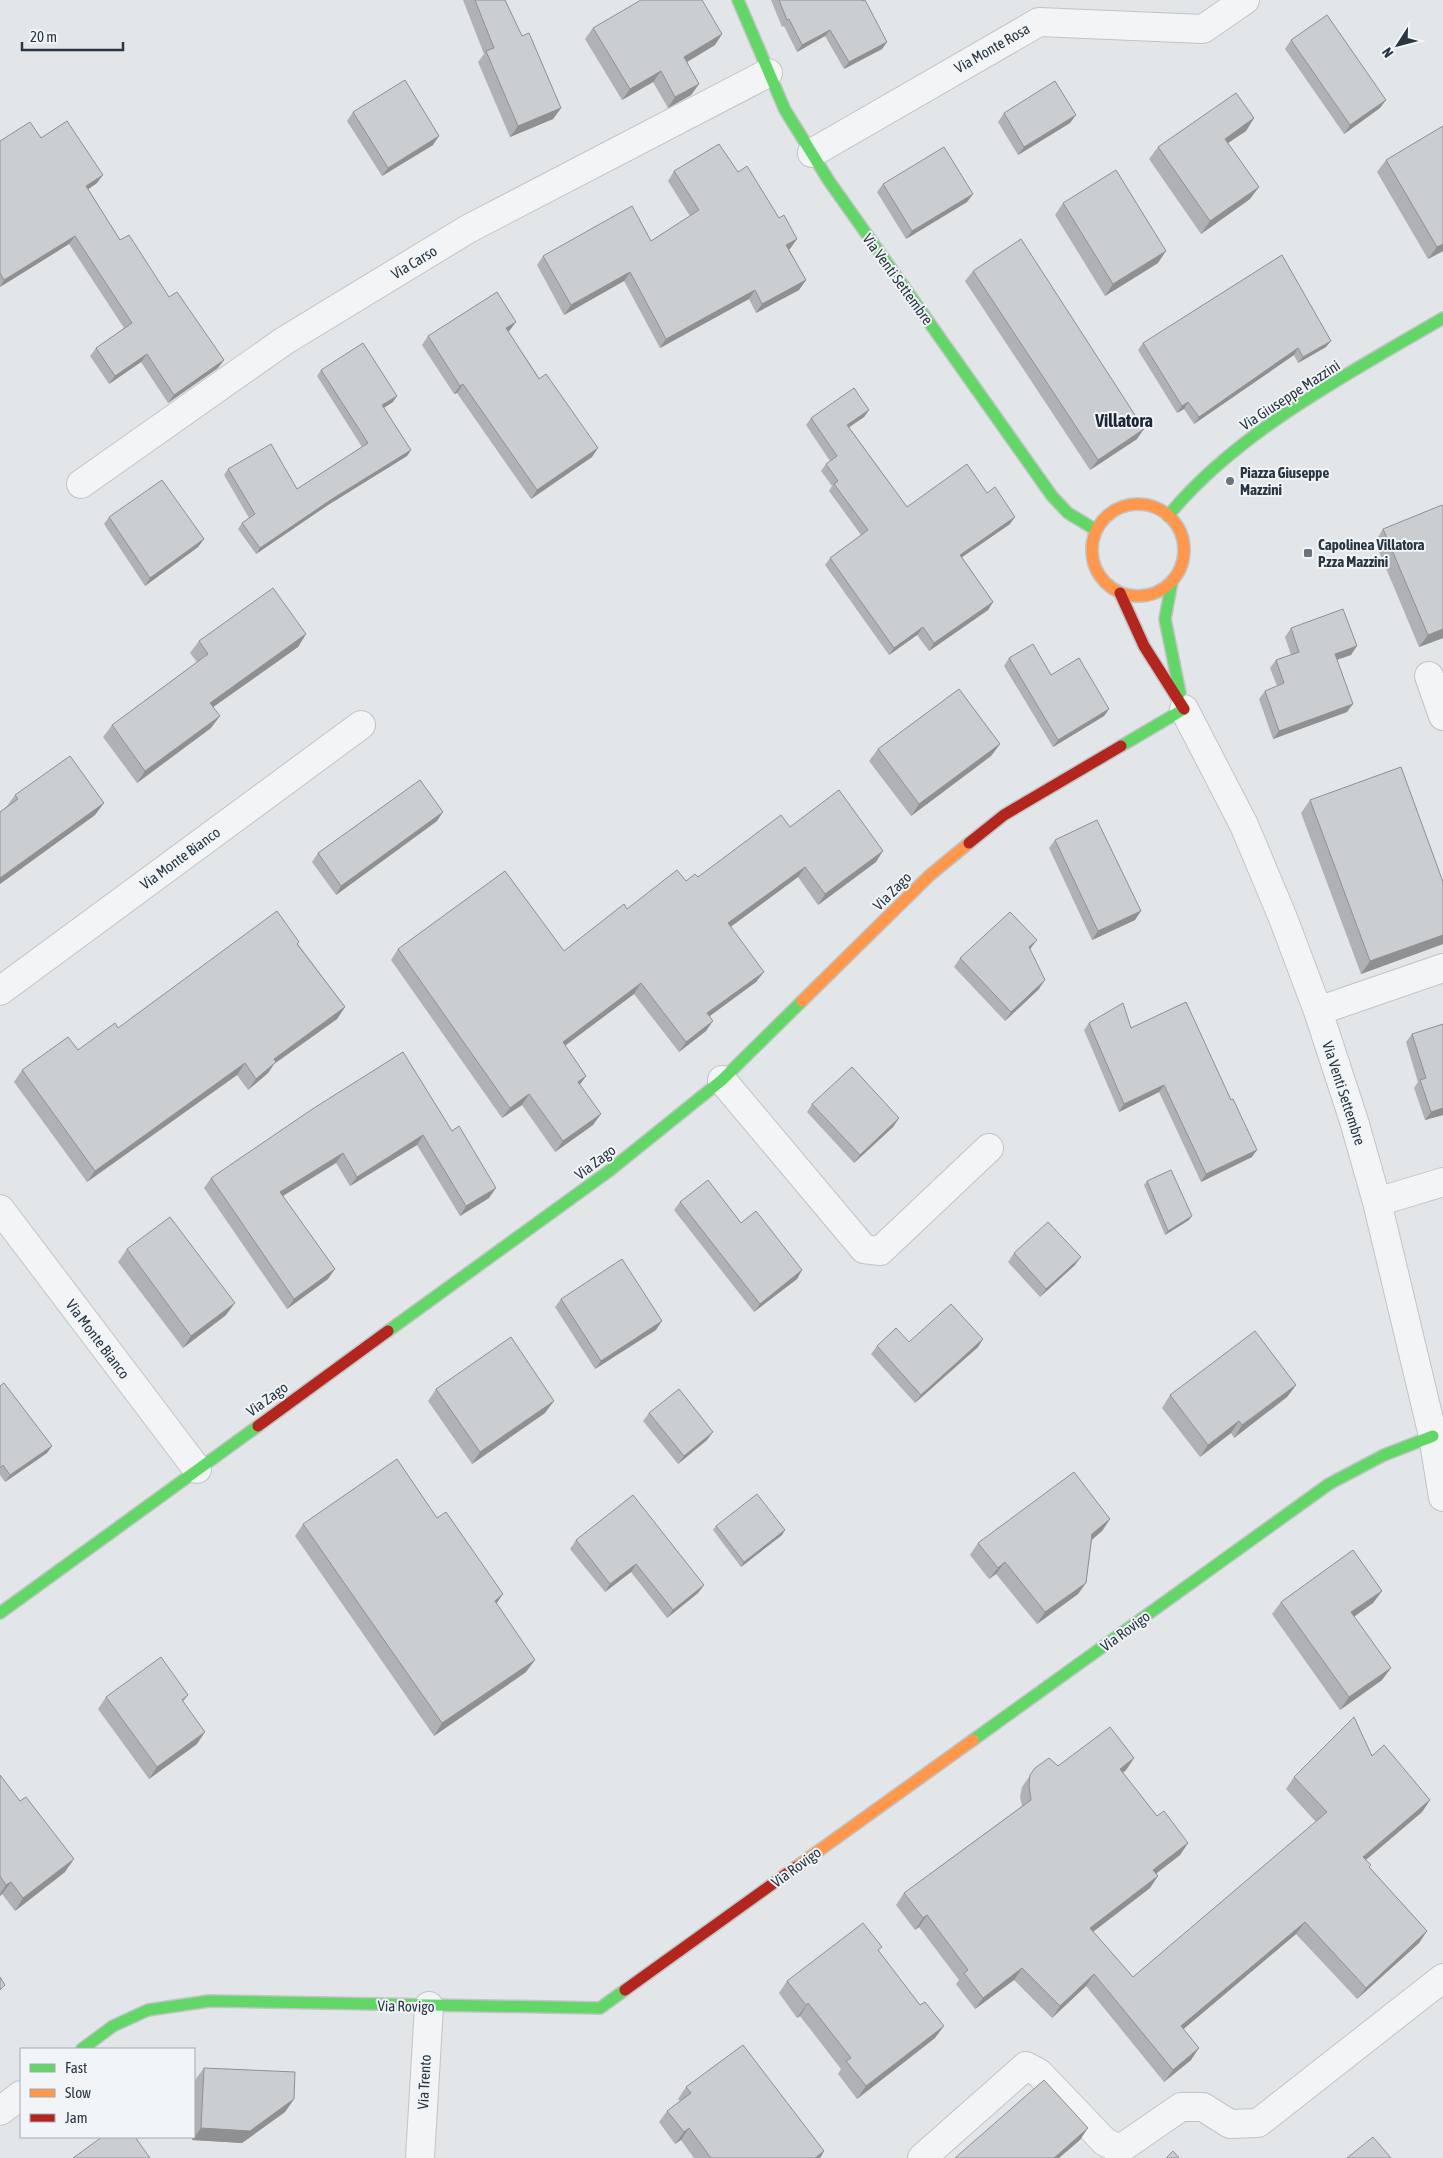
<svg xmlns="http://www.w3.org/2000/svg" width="1443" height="2158" viewBox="0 0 1443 2158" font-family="'Asap Condensed',sans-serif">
  <rect width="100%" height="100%" fill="#e3e6e8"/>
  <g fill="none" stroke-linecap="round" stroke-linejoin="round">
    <!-- street casing -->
    <g stroke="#c1c4c6" stroke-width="30">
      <path id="street" d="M812,153l227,-131 164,7 42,-29
        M81,484l203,-143 184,-112 300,-156
        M1429,676l14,40
        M1184,709l60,116 39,93 35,93 36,110 23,81 56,234 10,61
        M0,991l361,-266
        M1318,1011l125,-43
        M722,1080l142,169 16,2 109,-103
        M1377,1202l66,-20
        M0,1209l197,260
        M0,2111l21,-16
        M420,2158l9,-152
        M922,2158l104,-92 13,7 66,69 15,7 61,-42h22l27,17 28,-1 185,-145"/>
    </g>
    <!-- fast casing -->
    <g stroke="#c1c4c6" stroke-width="14">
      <path id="fast" d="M738,0l47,110 44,71 223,315 16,17 28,17
        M1168,516c69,-85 182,-143 275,-198
        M1172,581l-7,38 15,74
        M1121,746l63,-37
        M388,1331l221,-160 113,-91 80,-79
        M0,1613l258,-187
        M973,1740l356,-256 55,-29 49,-19
        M82,2049l31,-23 35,-16 61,-9 391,7 25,-18"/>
    </g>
    <!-- slow casing -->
    <g stroke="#c1c4c6" stroke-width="14">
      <path id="slow" d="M1092 550a46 46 0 1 1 92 0a46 46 0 1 1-92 0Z
        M802,1001l128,-126 39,-32
        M796,1867l177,-127"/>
    </g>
    <!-- jam casing -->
    <g stroke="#c1c4c6" stroke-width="14">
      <path id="jam" d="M1120,593l24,53 40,63
        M969,843l35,-28 117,-69
        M258,1426l130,-95
        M625,1990l171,-123"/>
    </g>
    <!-- street -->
    <use href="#street" stroke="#f2f4f5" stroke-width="28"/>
    <!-- fast -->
    <use href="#fast" stroke="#63d668" stroke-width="11"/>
    <!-- slow -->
    <use href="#slow" stroke="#ff974d" stroke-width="11"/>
    <!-- jam -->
    <use href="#jam" stroke="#b3261e" stroke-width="11"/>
  </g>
  <!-- wall -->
  <path fill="#afb1b4" d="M463,0h42l17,36 39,72 -8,11 -43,18 -32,-75 6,-8z
    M771,0h90l26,42 -5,7 -38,20 -19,-33 -28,16 -13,-26 -2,1z
    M593,28l129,6 -7,11 -28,17 12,22 -8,11 -23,13 -15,-26 -31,18 -37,-61z
    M1291,40l89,68 -36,26 -59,-85z
    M353,112l80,33 -51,31 -35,-55z
    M1004,113l66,10 -52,32 -20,-33z
    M1254,118l-8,13 -18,12 22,56 -49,35 -52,-75 9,-12z
    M41,138l56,45 -9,6 32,51 49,57 49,71 -50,35 -27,-41 -32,22 -19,-28 6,-8 28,-20 -55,-84 -69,43v-146z
    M1386,160l57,91 -15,8 -51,-87z
    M674,171l116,78h-1l17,31 -7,10 -43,23 -7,-14 -89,49 -36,-67 -60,34 -27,-50 6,-9 108,-15 39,-25 -22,-35z
    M883,184l90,10 -6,8 -61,37 -29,-47z
    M1063,203l95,60 -53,33 -50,-81z
    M973,271l164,168 -47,31 -125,-189z
    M510,330l-2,1 84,126 -61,42 -74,-106 -3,1 -32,-49 6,-9z
    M1143,343l183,4 -28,16 -4,-8 -100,69 -10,-15 -7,4 -39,-63z
    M321,370l72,32 -9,6 27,42 -4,6 -79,49 -72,49 -18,-25 4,-6 7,-5 -25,-43 4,-6 69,20 65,-42 -45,-71z
    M869,410l-5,7 -15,10 58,80 80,-14 23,31 -48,33 31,45 -5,8 -59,41 -12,-16 -28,20 -64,-90 5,-7 31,-23 -32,-44 3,-5 -11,-15 5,-7 4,-3 -24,-36 5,-7z
    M109,517l95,22 -6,8 -53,39 -41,-62z
    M1383,529l60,109 -24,9 -44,-105z
    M1291,628l60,27 -14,5 10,52 -74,27 -14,-40 6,-8 12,-5 -7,-18 6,-8 15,-5 -6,-18z
    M306,634l-8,13 -85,60 -2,21 -74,55 -34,-46 9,-12 85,-63 -7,-9 9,-12z
    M1009,658l42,17 58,34 -5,7 -51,31 -49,-81z
    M1000,744l-9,12 -80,60 -42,-55 9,-12z
    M15,795l80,20 -95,69v-72l7,-6z
    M1310,800l133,82v62l-82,30 -60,-161z
    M437,821l-101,74 -24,-33 6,-9z
    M790,827l86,35 -58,43 -20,-28 -68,50 26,55 -46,34 -4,15 -27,21 -45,-58 -69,52 21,30 -6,8 13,41 -38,27 -33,-47 -20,13 -111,-158 7,-11 166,2 63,-42 59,-28 12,-4z
    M1055,840l80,80 -43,20 -43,-92z
    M298,944l47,63 -8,12 -63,45 -6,9 -20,17 -11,-15 -150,107 -73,-100 8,-12 56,-20 40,-22z
    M1031,948l-1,1 9,40 -34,32 -51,-54 6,-9z
    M1089,1023l42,5 121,129 -51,25 -42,-90 -40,20 -35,-82z
    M1412,1034l31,81 -18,5 -11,-32 4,-6 -12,-40z
    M403,1052l86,146 -29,18 -43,-71 -67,41 -14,-23 -53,33 45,83 -41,30 -83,-121 7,-10z
    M812,1104l87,14 -6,9 -39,36 -47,-51z
    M1147,1181l42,39 -24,15 -21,-50z
    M680,1202l122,68 -5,9 -43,33 -80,-102z
    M127,1249l99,66 -43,33 -65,-86z
    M1014,1253l61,12 -35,32 -32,-35z
    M561,1299l95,31 -61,39 -40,-62z
    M983,1339l-5,8 -63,56 -44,-49 6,-8 32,-4z
    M1296,1385l-9,12 -53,41 -3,-5 -31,24 -38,-49 8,-13z
    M0,1386l47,67 -42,29 -5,-7z
    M436,1389l109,24 -73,51 -44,-63z
    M649,1413l58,27 -29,24 -35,-43z
    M1110,1519l-8,12 -10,9 -6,43 -8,11 -41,30 -41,-50 -7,5 -19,-24 8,-12z
    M303,1524l200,70 -7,10 30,68 -92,64 -139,-200z
    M716,1526l66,9 -41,32 -28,-37z
    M576,1540l128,45 -6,8 -31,25 -36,-46 -26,20 -35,-43z
    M1382,1591l-9,12 -19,14 28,63 -42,30 -68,-96 9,-12z
    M188,1695l-5,7 14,42 -48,35 -51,-70 8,-12z
    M1372,1756l58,44 -8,12 -56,48 5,5 -2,2 58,64 -8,12 -62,56 -61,-65 -113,95 8,31 -27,22 -78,-96 -34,32 -38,-38 -39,29 -19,-25 3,-4 -40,-53 -4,3 -19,-25 8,-12 118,-87 -2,-9 2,-10 13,-19 99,-10 -8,12 -3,3 34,43 31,27 -8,12 -24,19 -6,14 -57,44 40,45 183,-155 -30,-33 8,-12z
    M0,1775l65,97 -50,39 -13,-17 -2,2z
    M879,1951l56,87 -78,61 -19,-25 3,-5 -41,-53 -3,2 -18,-25 8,-12z
    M204,2068l90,31 -9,13 -43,31 -50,-3v-3h2v-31l1,-26z
    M686,2087l138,64 -4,7h-126l-13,-18 -6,4 -16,-22 8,-11 13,-10 -2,-2z"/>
  <!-- shaded-wall -->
  <path fill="#8e9092" d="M830,30l-5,6 -28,16 5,-7z
    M722,34l-7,11 -38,23 7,-11z
    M887,42l-5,7 -38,20 5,-7z
    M661,71l-8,11 -31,18 8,-11z
    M699,84l-8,11 -23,13 7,-11z
    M1386,100l-6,8 -36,26 6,-9z
    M561,108l-8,11 -43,18 8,-11z
    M1076,115l-6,8 -52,32 6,-8z
    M1254,118l-8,13 -30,20 9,-12z
    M439,136l-6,9 -51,31 6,-8z
    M103,175l-6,8 -17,12 6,-9z
    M1259,187l-9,12 -49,35 9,-13z
    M973,194l-6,8 -61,37 6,-8z
    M75,236l-6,8 -69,43 4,-7z
    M797,239l-7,10 -10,5 6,-9z
    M1443,244v7l-15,8 9,-12z
    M1166,251l-8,12 -53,33 8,-12z
    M630,272l-6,9 -60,34 7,-10z
    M806,280l-7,10 -43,23 6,-9z
    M755,290l-6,9 -89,49 6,-9z
    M516,322l-6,8 -10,7 6,-9z
    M1331,341l-5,6 -28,16 5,-6z
    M1298,348l-4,7 -100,69 5,-7z
    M147,354l-6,8 -32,22 6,-8z
    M224,360l-6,8 -50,35 6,-8z
    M463,384l-6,9 -3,1 6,-8z
    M397,396l-4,6 -15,9 4,-6z
    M1188,402l-4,7 -7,4 5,-7z
    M869,410l-5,7 -22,15 5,-7z
    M1144,429l-7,10 -47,31 8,-10z
    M598,448l-6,9 -61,42 6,-9z
    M411,450l-4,6 -79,49 -72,49 4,-6 72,-49z
    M1015,517l-5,7 -55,38 5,-7z
    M204,539l-6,8 -53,39 5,-8z
    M993,602l-5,8 -59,41 5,-8z
    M923,627l-6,8 -28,20 5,-7z
    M1443,629v9l-24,9 9,-12z
    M306,634l-8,13 -96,68 8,-12z
    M1357,646l-6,9 -22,7 6,-8z
    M1353,704l-6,8 -74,27 6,-8z
    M1109,709l-5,7 -51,31 5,-7z
    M220,716l-9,12 -74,55 8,-12z
    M1000,744l-9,12 -80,60 8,-12z
    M104,803l-9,12 -95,69v-6z
    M443,812l-6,9 -101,74 5,-9z
    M883,851l-7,11 -58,43 7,-11z
    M805,867l-7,10 -77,57 7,-11z
    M1141,911l-6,9 -43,20 6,-9z
    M1443,935v9l-82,30 9,-13z
    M1037,940l-6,8 -8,7 6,-8z
    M764,972l-8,10 -56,41 7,-10z
    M1045,980l-6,9 -34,32 6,-9z
    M641,983l-7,11 -79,59 8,-11z
    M345,1007l-8,12 -63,45 -6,9 -20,17 8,-11 18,-20z
    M713,1021l-7,10 -27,21 7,-10z
    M245,1063l-8,12 -150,107 8,-11z
    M586,1076l-8,11v-5z
    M1164,1085l-5,7 -40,20 5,-8z
    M529,1094l-7,11 -20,13 8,-10z
    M1443,1108v7l-18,5 6,-8z
    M601,1114l-8,11 -38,27 8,-11z
    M899,1118l-6,9 -39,36 6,-8z
    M423,1135l-6,10 -67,41 7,-9z
    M1257,1150l-5,7 -51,25 5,-8z
    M343,1153l-7,10 -63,39 7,-10z
    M496,1188l-7,10 -29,18 6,-10z
    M1192,1216l-3,4 -24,15 3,-4z
    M1081,1257l-6,8 -35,32 6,-8z
    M335,1269l-7,10 -41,30 7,-10z
    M802,1270l-5,9 -43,33 6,-8z
    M235,1303l-9,12 -43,33 8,-12z
    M662,1321l-6,9 -61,39 6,-8z
    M983,1339l-5,8 -63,56 6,-8z
    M1296,1385l-9,12 -53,41 8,-13z
    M554,1401l-9,12 -73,51 8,-12z
    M1239,1421l-8,12 -31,24 8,-12z
    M713,1432l-6,8 -29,24 6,-8z
    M52,1446l-5,7 -42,29 5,-7z
    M1110,1519l-8,12 -18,15 8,-12z
    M785,1530l-3,5 -41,32 3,-5z
    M1005,1562l-9,12 -7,5 9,-11z
    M636,1564l-5,8 -26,20 5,-8z
    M1086,1583l-8,11 -41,30 8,-12z
    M704,1585l-6,8 -31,25 6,-8z
    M1382,1591l-9,12 -31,22 9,-13z
    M503,1594l-9,13 1,-6z
    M535,1660l-9,12 -92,64 8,-13z
    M1391,1668l-9,12 -42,30 9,-13z
    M205,1732l-8,12 -48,35 8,-12z
    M1134,1758l-8,12 -14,11 8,-12z
    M1430,1800l-8,12 -67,57 8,-12z
    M1188,1843l-8,12 -35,27 8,-12z
    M74,1859l-9,13 -50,39 8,-13z
    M1158,1876l-8,12 -68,52 8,-12z
    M11,1882l-9,12 -2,2v-2l6,-9z
    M927,1915l-8,12 -4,3 8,-12z
    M1305,1922l-9,12 -123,104 8,-12z
    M1427,1931l-8,12 -62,56 9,-11z
    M1022,1968l-8,12 -39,29 8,-11z
    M1094,1974l-8,12 -34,32 8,-12z
    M808,2003l-8,13 -3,2 9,-13z
    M944,2026l-9,12 -78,61 9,-13z
    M1199,2048l-8,12 -27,22 9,-12z
    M294,2099l-9,13 -43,31 -50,-3 9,-12z
    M689,2128l-8,12 -6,4 9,-12z
    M1088,2128l-8,12 -21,18h-5z
    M824,2151l-4,7h-5z"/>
  <!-- building -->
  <path fill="#cbced1" stroke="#8e9092" d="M475,0h30l17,36 7,-3 32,75 -43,18 -32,-75 8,-3z
    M641,0h61l20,34 -38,23 15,27 -24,13 -14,-26 -31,18 -37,-61z
    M779,0h82l1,1 3,-1 22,42 -38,20 -19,-32 -28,15 -13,-26 -2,1z
    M1327,15l59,85 -36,25 -59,-85z
    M405,80l34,56 -51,32 -35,-56z
    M1055,81l21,34 -52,32 -20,-34z
    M1236,93l18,25 -29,21 34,48 -49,34 -52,-74z
    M67,121l36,54 -17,11 34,54 9,-5 40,62 8,-5 47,68 -50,35 -27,-41 -32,22 -19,-28 36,-25 -57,-87 -71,44 -4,-7v-132l30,-19 11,16z
    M1443,126v118l-6,3 -51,-87z
    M719,144l19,28 9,-6 32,52 5,-3 13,24 -11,6 20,35 -44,24 -7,-14 -89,49 -36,-67 -59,33 -28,-49 89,-50 19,35 48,-31 -25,-39z
    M944,147l29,47 -61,37 -29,-47z
    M1116,170l50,81 -53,33 -50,-81z
    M1021,239l123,190 -46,31 -125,-189z
    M1282,255l49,86 -28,16 -5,-9 -99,69 -11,-15 -6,4 -39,-63z
    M497,292l19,30 -10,6 33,51 7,-5 52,74 -61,42 -74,-106 -3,2 -32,-50z
    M363,343l34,53 -15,9 29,45 -79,49 -72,49 -18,-25 13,-9 -27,-45 43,-25 26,45 71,-46 -47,-73z
    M854,388l15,22 -22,15 60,82 60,-43 20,29 8,-6 20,30 -55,38 33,47 -59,41 -11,-16 -29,21 -64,-90 38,-28 -34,-46 4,-3 -12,-17 11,-8 -26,-38z
    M162,480l42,59 -54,39 -41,-61z
    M1442,505l1,2v122l-15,6 -45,-106z
    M273,588l33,46 -96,69 10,13 -75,55 -33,-46 96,-71 -9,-13z
    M1343,609l14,37 -22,8 18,50 -74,27 -14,-40 19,-8 -8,-23 23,-8 -8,-24z
    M1033,644l18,31 28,-17 30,51 -51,31 -49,-82z
    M959,689l41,55 -81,60 -41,-55z
    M70,756l34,47 -104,75v-66l18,-13 -3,-4z
    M1401,767l42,115v53l-73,26 -60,-161z
    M420,780l23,32 -102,74 -23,-33z
    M839,790l44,61 -58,43 -20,-27 -77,56 36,49 -57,41 6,8 -27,21 -45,-59 -78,59 23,34 -8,6 23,32 -38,27 -34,-47 -19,14 -112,-159 107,-78 59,80 60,-47 3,5 50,-39 9,11 9,-7 3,3 83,-62 9,12z
    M1097,820l44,91 -43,20 -43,-91z
    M277,911l22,31 -2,2 48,63 -71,52 2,3 -20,17 -11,-16 -150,108 -73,-101 46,-33 10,13 37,-27 3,5z
    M1010,912l27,28 -8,7 16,33 -34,32 -51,-54z
    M1186,1002l45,98 2,-1 24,51 -51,24 -42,-89 -40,19 -35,-81 34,-20 8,25z
    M1443,1024v84l-12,4 -11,-32 6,-2 -14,-44z
    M403,1052l49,79 7,-5 37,62 -30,18 -43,-71 -66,42 -14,-24 -63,39 55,77 -41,30 -83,-121 103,-70z
    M852,1067l47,51 -39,37 -48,-51z
    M1171,1170l21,46 -24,15 -21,-50z
    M708,1180l33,43 15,-12 46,59 -42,34 -80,-102z
    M170,1217l65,86 -44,33 -64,-87z
    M1048,1222l33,35 -35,32 -32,-36z
    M622,1259l40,62 -61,40 -40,-62z
    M951,1304l32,35 -62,56 -44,-49 19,-18 13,14z
    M1255,1331l41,54 -54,40 -3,-4 -31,24 -38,-50z
    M511,1337l43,64 -74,51 -44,-63z
    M4,1383l48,63 -42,29 -7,-10 -3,3v-82z
    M679,1389l34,43 -29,24 -35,-43z
    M397,1459l40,59 9,-6 57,82 -8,7 40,59 -93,63 -139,-199z
    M1074,1472l36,47 -18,15 -6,49 -41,29 -40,-50 -7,6 -20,-25z
    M757,1494l28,36 -41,32 -28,-36z
    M633,1495l71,90 -31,25 -37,-46 -26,20 -34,-44z
    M1353,1550l29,41 -31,21 40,56 -42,29 -68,-95z
    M161,1657l27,38 -6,5 23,32 -48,35 -51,-70z
    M1354,1717l18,39 12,-11 46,55 -67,57 8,8 -2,2 58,64 -61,57 -61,-66 -124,104 18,22 -26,22 -79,-96 -34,32 -38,-38 -39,30 -19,-25 4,-3 -41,-55 -4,3 -19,-25 127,-93 -2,-15 1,-10 5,-7 14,-10 9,8 52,-39 24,31 -14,11 37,47 7,-5 24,32 -35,27 5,6 -68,52 43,49 194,-165 -33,-35z
    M0,1775l20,26 6,-4 48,62 -51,39 -12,-16 -5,3 -6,-9z
    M863,1923l19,24 -4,3 42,55 5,-3 19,24 -78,60 -20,-25 5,-3 -43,-55 -2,2 -19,-24z
    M0,1977l5,8 -5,5z
    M743,2045l81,106 -9,7h-104l-22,-30 -5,4 -17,-21 24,-18 -5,-6z
    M204,2068l91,4 -1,27 -44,32 -49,-3z
    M1044,2080l44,48 -34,30h-99z
    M102,2137h33l15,21h-77z
    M1373,2137l18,21h-44z
    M1173,2151l6,7h-13z"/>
  <!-- markers -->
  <g fill="#6a747d" stroke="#f1f5f8" stroke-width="2">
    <circle cx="1230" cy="481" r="5"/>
    <rect x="1303" y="548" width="10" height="10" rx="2.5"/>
  </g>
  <g text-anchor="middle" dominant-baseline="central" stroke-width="4" stroke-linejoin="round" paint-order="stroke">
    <!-- street labels -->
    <g font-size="15" fill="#293743" stroke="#f1f5f8">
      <text transform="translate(992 48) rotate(-30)">Via Monte Rosa</text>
      <text transform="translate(414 262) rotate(-31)">Via Carso</text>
      <text transform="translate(898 279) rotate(54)">Via Venti Settembre</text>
      <text transform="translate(1290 395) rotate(-33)">Via Giuseppe Mazzini</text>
      <text transform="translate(180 858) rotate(-36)">Via Monte Bianco</text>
      <text transform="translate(892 891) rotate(-45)">Via Zago</text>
      <text transform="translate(1344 1093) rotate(72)">Via Venti Settembre</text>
      <text transform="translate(595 1162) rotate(-37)">Via Zago</text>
      <text transform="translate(98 1339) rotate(53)">Via Monte Bianco</text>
      <text transform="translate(267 1399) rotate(-36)">Via Zago</text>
      <text transform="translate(1125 1631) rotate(-36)">Via Rovigo</text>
      <text transform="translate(796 1867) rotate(-36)">Via Rovigo</text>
      <text transform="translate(406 2006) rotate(1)">Via Rovigo</text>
      <text transform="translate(424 2082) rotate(-87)">Via Trento</text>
    </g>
    <!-- poi labels -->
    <g font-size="15" font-weight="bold" fill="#293743" stroke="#f1f5f8" text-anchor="start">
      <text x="1240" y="472">Piazza Giuseppe<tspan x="1240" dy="17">Mazzini</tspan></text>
      <text x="1318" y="544">Capolinea Villatora<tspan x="1318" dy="17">P.zza Mazzini</tspan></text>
    </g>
    <!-- quarter labels -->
    <g font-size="18" font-weight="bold" fill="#1b2834" stroke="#f1f5f8">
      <text x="1124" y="420">Villatora</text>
    </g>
  </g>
  <!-- legend -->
  <rect x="20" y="2048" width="175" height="90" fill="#f1f5f8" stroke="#a1a9b0"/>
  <rect x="30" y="2064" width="25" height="8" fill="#63d668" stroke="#a1a9b0"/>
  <text x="65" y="2073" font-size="15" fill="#293743">Fast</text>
  <rect x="30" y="2089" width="25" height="8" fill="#ff974d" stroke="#a1a9b0"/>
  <text x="65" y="2098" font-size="15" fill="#293743">Slow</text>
  <rect x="30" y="2114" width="25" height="8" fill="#b3261e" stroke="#a1a9b0"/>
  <text x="65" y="2123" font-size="15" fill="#293743">Jam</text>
  <!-- north arrow -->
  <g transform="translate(1398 45) rotate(234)" stroke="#f1f5f8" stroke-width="4" paint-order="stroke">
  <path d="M0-4L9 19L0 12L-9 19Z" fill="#293743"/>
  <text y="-8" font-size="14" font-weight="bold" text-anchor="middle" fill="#293743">N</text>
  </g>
  <!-- scale -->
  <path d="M22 42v8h101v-8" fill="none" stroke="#293743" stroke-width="2.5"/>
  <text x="30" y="42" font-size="15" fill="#293743" stroke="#f1f5f8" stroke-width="4" paint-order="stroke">20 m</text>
</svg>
